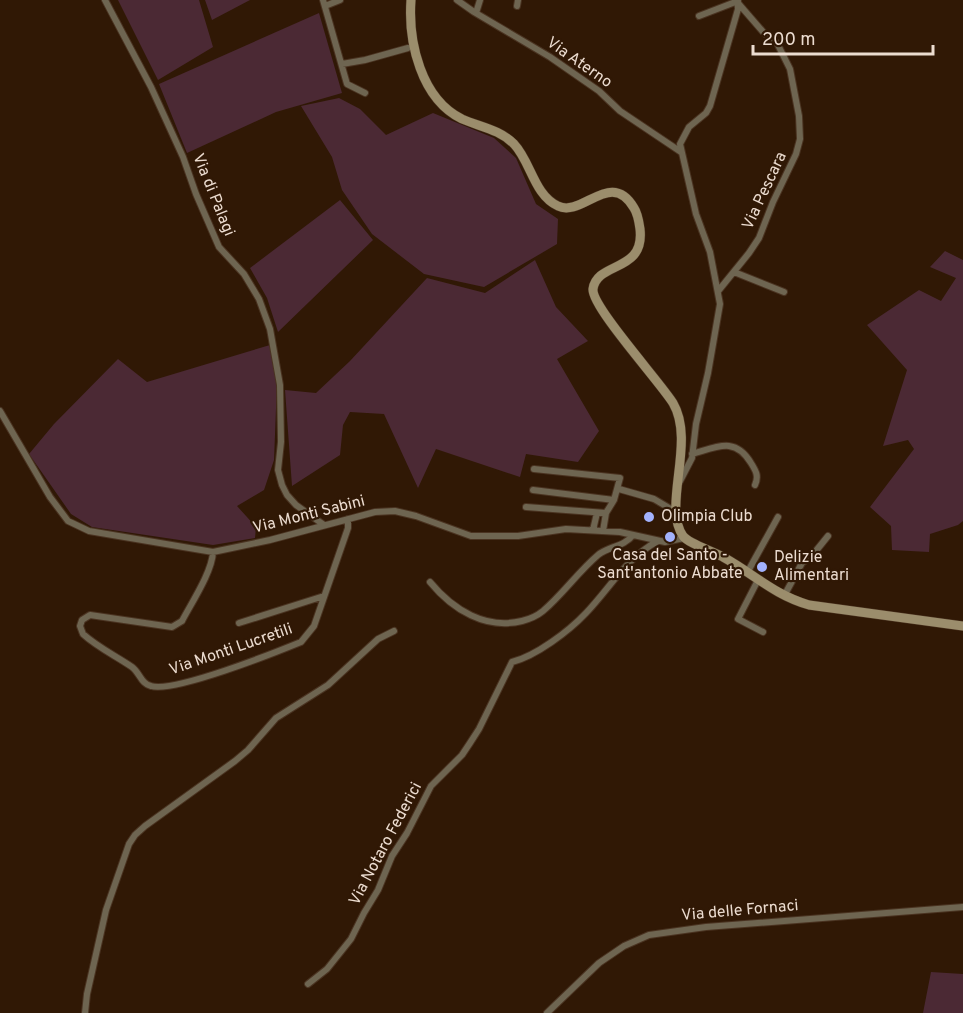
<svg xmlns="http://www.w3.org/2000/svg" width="963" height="1013" viewBox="0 0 963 1013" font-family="Overpass,sans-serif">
  <rect width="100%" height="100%" fill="#301805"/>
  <!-- green -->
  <path fill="#4b2934" d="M118,0h81l14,47 -55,33z
    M205,0h45l-38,20z
    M319,13l23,80 -66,19 -89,41 -28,-69z
    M339,98l21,11 26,26 47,-22 61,25 22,20 20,46 22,15 -1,25 -73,43 -60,-13 -52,-40 -30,-44 -10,-33 -31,-51z
    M340,200l33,40 -95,92 -11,-34 -17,-30z
    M945,251l18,9v261l-5,4 -28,9 -1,18 -37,-2 -1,-24 -21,-19 44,-58 -6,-9 -25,6 24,-76 -40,-45 52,-35 22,11 15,-23 -26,-11z
    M535,260l21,47 32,34 -31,18 42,72 -21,31 -52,-8 -6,23 -84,-28 -18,39 -34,-74 -34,-2 -7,13 -3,30 -48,31 -7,-96 31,3 34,-32 77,-83 58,15z
    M270,345l7,38 -3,77 -10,30 -27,16 19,21 -1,11 -42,7 -121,-18 -21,-13 -42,-60 25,-30 64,-65 29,23z
    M931,972l32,2v39h-40z"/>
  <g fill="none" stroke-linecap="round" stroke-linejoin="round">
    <!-- street casing -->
    <g stroke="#4a3321" stroke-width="8">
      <path id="street" d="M105,0l46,87 32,70 13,37 23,53 25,27 15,25 11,30 10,56 1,57 -3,28 4,15 5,10 9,10 28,20
        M323,0l24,84 18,9
        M457,0l17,12 76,45 49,34 21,20 61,41
        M325,6l15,-6
        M517,6l1,-6
        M476,13l4,-13
        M699,16l39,-15
        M342,64l23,-4 43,-12
        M734,272l50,20
        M719,290l30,-37 10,-15 14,-36 23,-48 4,-15 -1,-23 -9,-47 -13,-26 -13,-10 -26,-30
        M0,411l50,86 18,24 21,10 124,21 57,-12 105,-28 20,-1 21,5 55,20h47l48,-7 54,3 45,10 19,-4
        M692,454c25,-7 43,-18 59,9 5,8 8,13 4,22
        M679,483l13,-25 4,-34 12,-51 12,-69 -10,-52 -14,-38 -16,-70 9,-17 17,-14 4,-7 28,-97 -1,-9
        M619,489l35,10 22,13
        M533,490l81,10 6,-22 -86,-9
        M526,507l80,6 8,-13
        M593,530l4,-17
        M603,531l3,-18
        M213,552c-1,20 -21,50 -31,69l-10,6 -82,-12 -8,5 -2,6 3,8c14,13 33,22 49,33 8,6 9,17 19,19 23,7 123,-33 150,-44l13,-16 34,-98v-9
        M747,573l31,-56
        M758,580l-20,39 25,13
        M430,582c23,28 56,48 92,39 8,-2 15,-5 21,-10 20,-17 35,-39 55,-56 11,-9 26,-8 35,-20
        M784,596l18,-33 9,-6 17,-21
        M239,623l85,-27
        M308,984l19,-15 24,-30 13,-26 14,-23 14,-34 15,-23 24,-47 31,-31 8,-12 9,-14 33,-67c24,-6 57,-31 74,-49 24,-25 40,-55 72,-72
        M85,1013l2,-19 19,-84 23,-66 6,-9 10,-9 90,-65 13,-11 28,-32 52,-33 50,-46 16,-8
        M547,1013l52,-50 25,-17 25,-11 57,-8 257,-20"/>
    </g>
    <!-- secondary casing -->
    <g stroke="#4a3321" stroke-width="10">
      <path id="secondary" d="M411,0c-3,42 10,99 51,119 18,8 37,10 52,25 17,18 20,51 44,62 24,12 53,-38 76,2 4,6 5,14 6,21 5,44 -43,32 -47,60 -2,17 67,93 80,114 23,39 -11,103 10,133 6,8 30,15 40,21 31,17 51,38 86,48l154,21"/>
    </g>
    <!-- street -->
    <use href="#street" stroke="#6e6551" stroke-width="6"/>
    <!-- secondary -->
    <use href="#secondary" stroke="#9b8d6c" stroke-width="9"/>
  </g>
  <!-- markers -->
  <g fill="#a3b2fd" stroke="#301805" stroke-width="2">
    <circle cx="649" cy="517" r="6"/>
    <circle cx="670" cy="537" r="6"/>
    <circle cx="762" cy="567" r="6"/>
  </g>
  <g text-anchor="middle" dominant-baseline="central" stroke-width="4.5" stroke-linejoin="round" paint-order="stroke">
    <!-- street labels -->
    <g font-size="16" fill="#ecdcd0" stroke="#301805">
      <text transform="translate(579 63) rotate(35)">Via Aterno</text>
      <text transform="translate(765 191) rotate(-65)">Via Pescara</text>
      <text transform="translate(213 195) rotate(68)">Via di Palagi</text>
      <text transform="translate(309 515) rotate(-14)">Via Monti Sabini</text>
      <text transform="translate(231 650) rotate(-19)">Via Monti Lucretili</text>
      <text transform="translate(386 844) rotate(-62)">Via Notaro Federici</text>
      <text transform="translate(740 911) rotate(-5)">Via delle Fornaci</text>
    </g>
    <!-- poi labels -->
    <g font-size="16" fill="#ecdcd0" stroke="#301805" text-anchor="start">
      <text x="661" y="517">Olimpia Club</text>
      <text x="670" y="556" text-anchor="middle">Casa del Santo -<tspan x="670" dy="18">Sant'antonio Abbate</tspan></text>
      <text x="774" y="558">Delizie<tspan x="774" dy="18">Alimentari</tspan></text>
    </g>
  </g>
  <!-- scale -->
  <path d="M753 45v9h180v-9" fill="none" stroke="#ecdcd0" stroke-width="3"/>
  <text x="762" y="45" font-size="18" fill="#ecdcd0" stroke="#301805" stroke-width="4.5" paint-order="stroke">200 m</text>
</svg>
